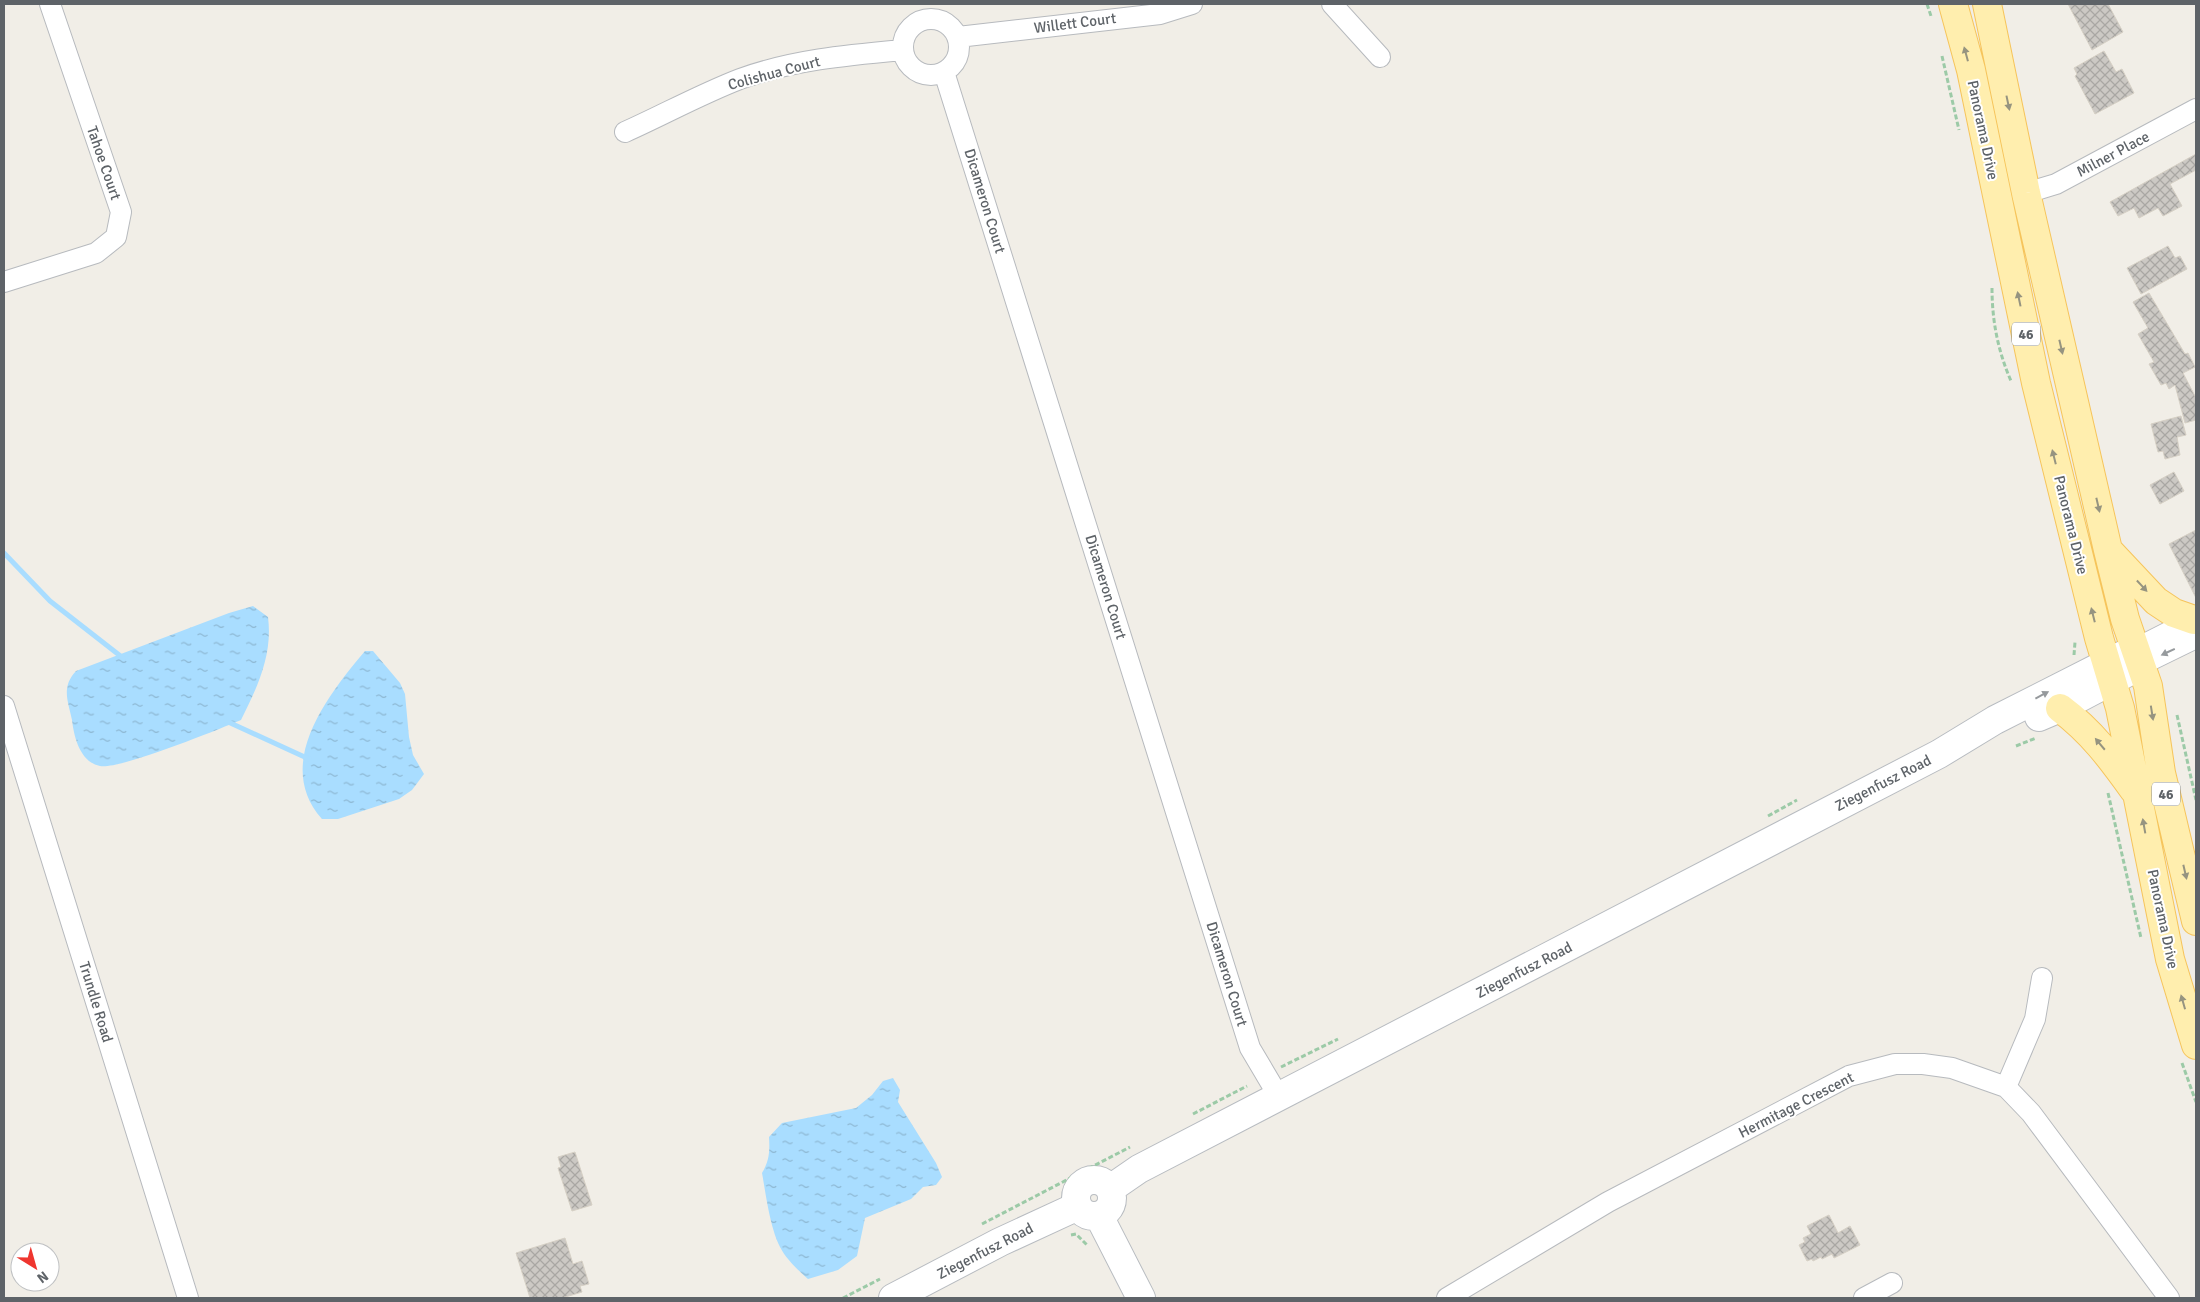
<svg xmlns="http://www.w3.org/2000/svg" width="2200" height="1302" viewBox="0 0 2200 1302" font-family="Signika,sans-serif">
  <defs>
    <pattern id="water-ripples" width="26" height="14" patternUnits="userSpaceOnUse" patternTransform="scale(1.25)"><rect width="26" height="14" fill="#a9ddff"/><path d="M2 4q2-2 4 0t4 0M15 11q2-2 4 0t4 0" fill="none" stroke="#8db7d2"/></pattern>
    <pattern id="building-cross-hatch" width="8" height="8" patternUnits="userSpaceOnUse" patternTransform="scale(1.25)"><rect width="8" height="8" fill="#ccc9c4"/><path d="M0 0l8 8M0 8l8-8" fill="none" stroke="#a9a7a3"/></pattern>
  </defs>
  <rect width="100%" height="100%" fill="#f1eee7"/>
  <!-- water -->
  <path fill="url(#water-ripples)" d="M253,606l15,11c5,38 -11,71 -27,103 -24,10 -122,50 -141,46 -20,-4 -26,-29 -28,-46 -4,-19 -11,-33 4,-49l153,-58z
    M365,651h8l27,32 5,11 4,43 4,18 11,19 -12,16 -13,9 -61,20h-16c-49,-55 6,-124 43,-168z
    M893,1078l7,12 -2,12 38,61 6,14 -6,8 -13,2 -12,12 -46,19 -8,38 -19,14 -30,9c-10,-9 -22,-20 -28,-32 -10,-20 -14,-52 -18,-74 7,-12 8,-21 7,-36l13,-14 74,-15 16,-13 11,-14z"/>
  <g fill="none" stroke-linecap="round" stroke-linejoin="round">
    <!-- stream -->
    <path stroke="#a9ddff" stroke-width="5" d="M4,553l46,48 73,57
      M226,721l83,38"/>
  </g>
  <!-- building -->
  <path fill="url(#building-cross-hatch)" stroke="#d6d0c5" d="M2068,4h40l15,28 -31,18z
    M2104,51l12,21 6,-3 12,24 -39,21 -20,-38 2,-2 -3,-6z
    M2196,154v16l-26,14 12,22 -19,10 -5,-8 -19,10 -5,-10 -16,8 -8,-14z
    M2168,246l7,12 5,-2 7,13 -46,25 -14,-26z
    M2149,293l36,61 3,-1 7,14 -12,6 13,25v22l-11,3 -10,-38 -6,4 -3,-6 -5,2 -12,-21 5,-2 -16,-28 10,-6 -15,-26z
    M2181,416l5,19 -9,2 3,18 -15,4 -2,-8 -5,1 -7,-28z
    M2174,472l10,19 -24,13 -10,-19z
    M2196,530v68l-27,-54z
    M575,1152l17,53 -20,6 -14,-43 3,-1 -3,-10z
    M1829,1215l9,18 12,-7 10,19 -26,13 -2,-4 -10,5 -1,-2 -8,4 -1,-2 -5,2 -8,-16 6,-3 -2,-4 8,-4 -4,-8z
    M565,1238l8,26 9,-3 7,23 -9,2 2,6 -20,6h-32l-14,-45z"/>
  <g fill="none" stroke-linecap="round" stroke-linejoin="round">
    <!-- street casing -->
    <g stroke="#b7babe" stroke-width="22">
      <path id="street" d="M1332,4l48,53
        M903 47a28 28 0 1 1 56 0a28 28 0 1 1-56 0Z
        M958,37l202,-23 32,-10
        M944,72l306,976 29,49
        M625,132c38,-17 76,-38 115,-53 52,-19 108,-24 162,-29
        M2026,193l30,-9 140,-75
        M4,282l92,-29 20,-16 5,-25 -71,-208
        M2135,649l61,-31
        M2141,665l55,-27
        M4,706l184,592
        M2006,1087l29,-68 7,-41
        M1447,1298l161,-96 241,-126 46,-12h28l29,4 54,19 25,26 138,185
        M1864,1298l28,-15"/>
    </g>
    <!-- secondary casing -->
    <g stroke="#b8bcc1" stroke-width="30">
      <path id="secondary" d="M2039,717l21,-9 72,-38
        M1076 1198a18 18 0 1 1 36 0a18 18 0 1 1-36 0Z
        M1110,1189l29,-20 800,-415 56,-34 140,-71
        M1099,1216l42,82
        M893,1298l107,-56 78,-36"/>
    </g>
    <!-- primary casing -->
    <g stroke="#f6c45b" stroke-width="30">
      <path id="primary" d="M1953,4l18,66 65,313 63,255 21,70 50,251 26,86
        M1987,4l39,189 82,357 17,69 23,67 13,87 35,148
        M2109,551l47,50 18,12 20,7
        M2060,708c32,24 51,50 74,82"/>
    </g>
    <!-- path -->
    <path stroke="#9ccaa7" stroke-width="3" stroke-dasharray="5 2.5" stroke-linecap="butt" d="M1927,4l4,12
      M1942,56l17,74
      M1992,288c0,33 6,63 19,93
      M2074,655l1,-13
      M2177,715l19,85
      M2016,746l20,-8
      M2108,793l33,145
      M1768,816l29,-16
      M2182,1063l14,39
      M1281,1067l57,-28
      M1193,1114l54,-28
      M982,1224l148,-77
      M1071,1235l5,-1 11,11
      M843,1298l37,-19"/>
    <!-- street -->
    <use href="#street" stroke="#fff" stroke-width="20"/>
    <!-- secondary -->
    <use href="#secondary" stroke="#fff" stroke-width="28"/>
    <!-- primary -->
    <use href="#primary" stroke="#ffeeae" stroke-width="28"/>
  </g>
  <!-- one-way arrows -->
  <defs><path id="oneway-solid" d="M-6-.8H1V-3.2L6.5 0L1 3.2V.8H-6Z" transform="scale(1.25)"/></defs>
  <g fill="#969480">
    <use href="#oneway-solid" transform="translate(1966 54) rotate(-105)"/>
    <use href="#oneway-solid" transform="translate(2008 103) rotate(78)"/>
    <use href="#oneway-solid" transform="translate(2019 299) rotate(-102)"/>
    <use href="#oneway-solid" transform="translate(2061 347) rotate(77)"/>
    <use href="#oneway-solid" transform="translate(2054 457) rotate(-104)"/>
    <use href="#oneway-solid" transform="translate(2098 505) rotate(77)"/>
    <use href="#oneway-solid" transform="translate(2142 586) rotate(47)"/>
    <use href="#oneway-solid" transform="translate(2093 615) rotate(-104)"/>
    <use href="#oneway-solid" transform="translate(2152 713) rotate(81)"/>
    <use href="#oneway-solid" transform="translate(2100 744) rotate(-130)"/>
    <use href="#oneway-solid" transform="translate(2144 826) rotate(-100)"/>
    <use href="#oneway-solid" transform="translate(2185 872) rotate(77)"/>
    <use href="#oneway-solid" transform="translate(2183 1002) rotate(-106)"/>
  </g>
  <g fill="#969a9d">
    <use href="#oneway-solid" transform="translate(2168 652) rotate(155)"/>
    <use href="#oneway-solid" transform="translate(2042 695) rotate(-28)"/>
  </g>
  <g text-anchor="middle" dominant-baseline="central" stroke-width="4" stroke-linejoin="round" paint-order="stroke">
    <!-- shield labels -->
    <g fill="#fff" stroke="#8e9295" stroke-width="1">
      <rect x="2012" y="322.5" width="28" height="23" rx="4"/>
      <rect x="2152" y="782.5" width="28" height="23" rx="4"/>
    </g>
    <g font-size="14" font-weight="bold" fill="#5e6368">
      <text x="2026" y="334">46</text>
      <text x="2166" y="794">46</text>
    </g>
    <!-- street labels -->
    <g font-size="15" fill="#5e6368" stroke="#fff">
      <text transform="translate(1075 23) rotate(-7)">Willett Court</text>
      <text transform="translate(774 73) rotate(-15)">Colishua Court</text>
      <text transform="translate(1983 130) rotate(78)">Panorama Drive</text>
      <text transform="translate(2113 154) rotate(-28)">Milner Place</text>
      <text transform="translate(104 163) rotate(71)">Tahoe Court</text>
      <text transform="translate(985 201) rotate(73)">Dicameron Court</text>
      <text transform="translate(2071 525) rotate(76)">Panorama Drive</text>
      <text transform="translate(1106 587) rotate(73)">Dicameron Court</text>
      <text transform="translate(1883 783) rotate(-27)">Ziegenfusz Road</text>
      <text transform="translate(2163 919) rotate(78)">Panorama Drive</text>
      <text transform="translate(1524 970) rotate(-27)">Ziegenfusz Road</text>
      <text transform="translate(1227 974) rotate(73)">Dicameron Court</text>
      <text transform="translate(96 1002) rotate(73)">Trundle Road</text>
      <text transform="translate(1796 1105) rotate(-27)">Hermitage Crescent</text>
      <text transform="translate(985 1251) rotate(-27)">Ziegenfusz Road</text>
    </g>
  </g>
  <!-- border -->
  <rect width="2200" height="1302" fill="none" stroke="#5e6368" stroke-width="10"/>
  <!-- north arrow -->
  <g transform="translate(35 1267) rotate(143)"><circle r="24" fill="#ffffff" stroke="#bfc1c3"/>
  <path d="M0-4L9 19L0 12L-9 19Z" fill="#ef362f"/>
  <text y="-8" font-size="14" font-weight="bold" text-anchor="middle" fill="#5e6368">N</text>
  </g>
</svg>
